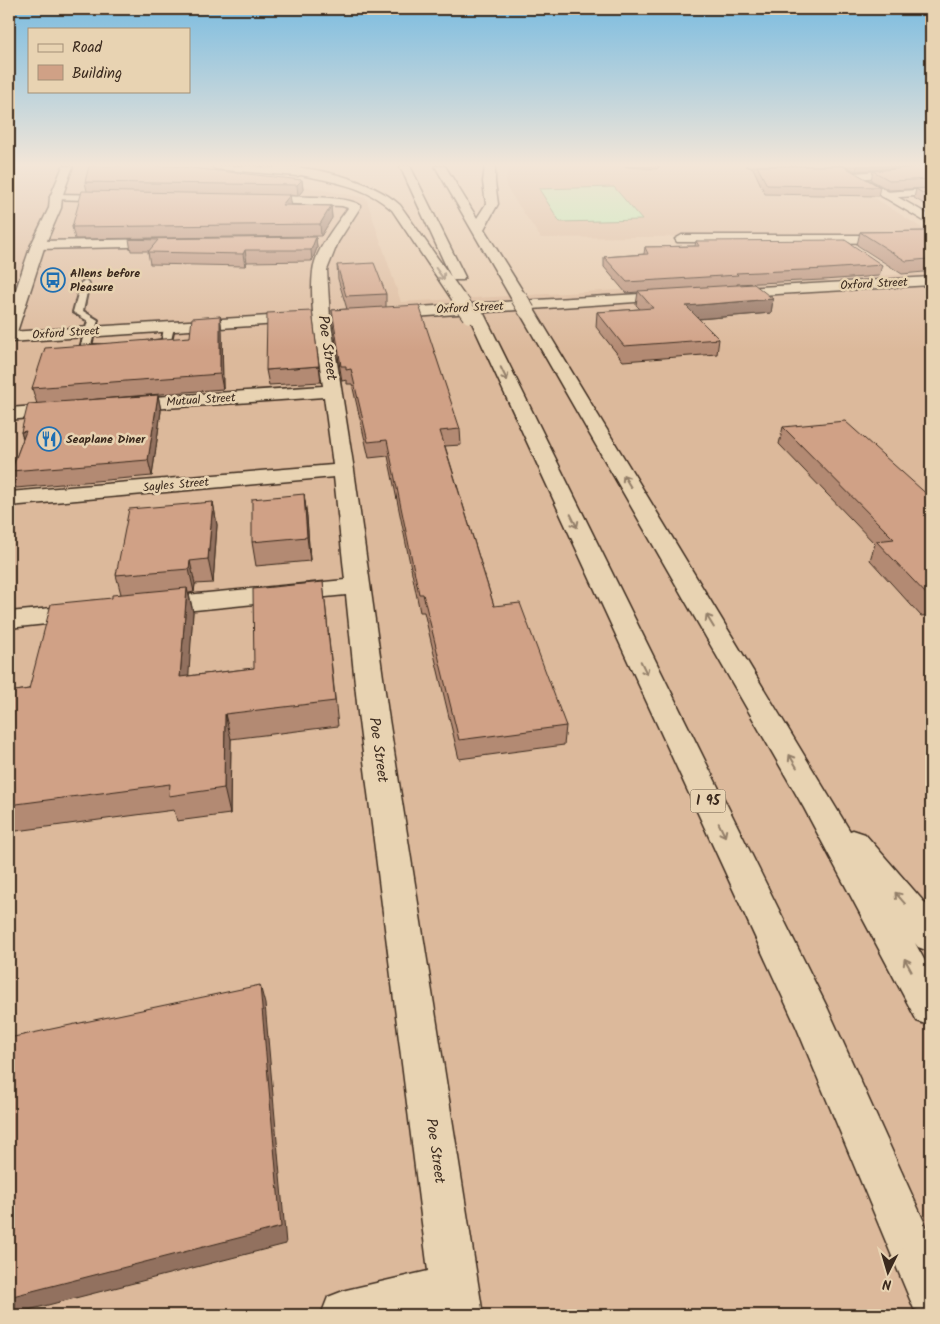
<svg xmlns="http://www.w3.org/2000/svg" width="940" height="1324" viewBox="0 0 940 1324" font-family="Kalam,sans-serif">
  <rect width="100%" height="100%" fill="#e5c7a8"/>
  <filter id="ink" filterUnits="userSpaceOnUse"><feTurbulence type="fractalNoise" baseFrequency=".02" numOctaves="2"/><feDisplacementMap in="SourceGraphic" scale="10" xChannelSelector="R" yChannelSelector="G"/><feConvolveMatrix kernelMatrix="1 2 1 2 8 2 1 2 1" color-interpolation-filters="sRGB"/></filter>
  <g filter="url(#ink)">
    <!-- built -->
    <path fill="#dcb99b" d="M9,166h248l3,12 106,20 35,104 530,-29v1042h-922z
      M509,166h316l106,68 -390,4 -35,-51v-8z"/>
    <!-- green -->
    <path fill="#b5f0b4" stroke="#788d69" d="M614,187l28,33 -82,2 -21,-33z"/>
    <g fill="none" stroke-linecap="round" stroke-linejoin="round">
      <!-- service casing -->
      <g stroke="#3b2a1e" stroke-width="4">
        <path id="service" d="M85,280l4,3 -6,28 15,9 -7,25h15v4l-21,2 -5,-3 8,-27 -15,-9 8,-29z
          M169,324l5,3 -4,18 -23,1v-4l15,-2 2,-13z"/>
      </g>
      <!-- minor casing -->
      <g stroke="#3b2a1e" stroke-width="3">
        <path id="minor" d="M931,167v6l-77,6 -5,-3 5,-3z
          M931,189v6l-46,3 -6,-3 6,-3z
          M56,194l62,1 6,3 -6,3 -66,-2 -2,-2 2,-2z
          M254,196c20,1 96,-2 107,10l-23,36 -11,28 3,48 24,152 34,243 95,602h-162l7,-18 18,-7 82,-19 -70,-558 -12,-118 -191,19 -9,-3 -4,-5 4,-5 9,-3 190,-18 -11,-103 -325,29v-14l324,-27 -9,-68 -201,14 -7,-2 -2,-4 2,-4 7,-2 200,-13c-5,-34 -14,-81 -10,-115 2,-21 23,-46 35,-63l-6,-2 -92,-4 -2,-2 2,-2z
          M682,235h249v8l-254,-1 -2,-3z
          M167,239l5,1 2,3 -2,3 -134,3 -7,-4 7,-4z
          M931,277v8l-205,12 -5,-1 -2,-3 2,-3 5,-1z
          M675,292l5,1 2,3 -2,3 -296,20 -6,-2 -2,-3 2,-3 6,-2z
          M303,314l6,2 2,3 -2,3 -300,20v-10z
          M62,404l7,2 2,4 -2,4 -60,6v-12z
          M84,605l9,2 4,6 -4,6 -84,9v-16z"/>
      </g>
      <!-- primary casing -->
      <g stroke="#3b2a1e" stroke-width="3">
        <path id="primary" d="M63,166h10l-11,31 -1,11 -16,37 -28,87 -2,3 -6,2v-27l22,-65 18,-37 1,-11z
          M831,166h12l88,50v9z"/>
      </g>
      <!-- motorway casing -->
      <g stroke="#3b2a1e" stroke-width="3">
        <path id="motorway" d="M211,166h36l28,2 -1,-2c39,0 97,13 126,39l68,96 -3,3h-10l-63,-94c-26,-24 -58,-28 -91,-35l-4,1 -81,-7z
          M400,166h10l55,111 -2,3h-10l-2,-3z
          M435,166h10l32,52 9,-14 -3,-22 2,-16h10v16l3,22 -14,25 43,69 -3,3h-10l-3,-3z
          M527,306l5,2 3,3 315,520 3,-1 12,4 66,76v42l-13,-5 -3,-4 16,29v54l-14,-5 -113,-213 -285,-497 3,-3z
          M476,309l6,2 2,3 344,695 103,228v78l-17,-6 -118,-283 -328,-712 2,-3z"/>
      </g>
      <!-- service -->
      <use href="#service" fill="#e8d3b2" fill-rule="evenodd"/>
      <!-- minor -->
      <use href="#minor" fill="#e8d3b2" fill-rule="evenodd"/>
      <!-- primary -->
      <use href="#primary" fill="#e8d3b2" fill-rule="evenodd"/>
      <!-- motorway -->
      <use href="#motorway" fill="#e8d3b2" fill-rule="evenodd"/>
      <!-- motorway-bridge casing -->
      <g stroke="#3b2a1e" stroke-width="18" stroke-linecap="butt">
        <path id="motorway-bridge" d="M519,298l8,13
          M460,301l10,14"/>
      </g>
      <!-- motorway-bridge -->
      <use href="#motorway-bridge" stroke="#e8d3b2" stroke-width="16"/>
    </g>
    <!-- wall -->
    <path fill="#b38a73" stroke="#3b2a1e" d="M624,166h36l-3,3 -29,-2z
      M745,166h98l37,21 -2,9 -113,-2 -12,-26z
      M846,166h80l-70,5z
      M931,166v42l-17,-10 2,-9 13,-1 -40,2 -18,-10 2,-9z
      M302,180l1,10 -5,6 -9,-1h1l1,10 40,1 1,12 -11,18 -246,3 -3,-12 15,-36 -2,-9z
      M931,231v43h-4l-3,-2 -22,2 -45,-29 3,-13z
      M316,237l1,11 -5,13 -65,1 -2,4 -95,-2 -2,-12 1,-1h-18l-2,-12z
      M696,241l186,24 -3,11 -56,4 -86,4v1l36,14 -2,14 -72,6 20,20 -2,15 -94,7 -27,-34 1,-15 43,-3 -4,-4 2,-13 -12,1 -22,-26v-10l40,-3 1,-7 50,-1z
      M337,265l49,29v13l74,122 1,16 -16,1 49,160 72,120 -2,19 -105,14 -35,-147h-4l-32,-156 -19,2 -17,-74h-5v-4l-5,1 -9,-57 -1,-14 15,-1 -9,-30z
      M220,316l2,15 1,58 -149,12 84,-6 3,16 -9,65 -136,12 -5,-17 12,-32 -2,-7 16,-28 -5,-16 158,-51z
      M319,366l2,16 -52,3 -3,-15z
      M783,427l148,71v117l-10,1 -51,-56 5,-16 -96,-100z
      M304,494l3,23 3,44 -54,5 -4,-24z
      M213,502l4,23 -4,58 -18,1 -1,8 -5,1 4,19 -5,64 66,-8 69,-86 15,144 -107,13 -1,75 -53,7 -3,-11 -165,22v-140l20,-3 92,-95 -5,-19z"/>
    <!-- shaded-wall -->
    <path fill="#92715e" stroke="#3b2a1e" d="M857,166h69l-70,5z
      M302,180l1,10 -5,6 -1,-11z
      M290,195l2,12 -10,-2z
      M331,206l1,12 -11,18 -1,-12z
      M316,237l1,11 -5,13 -1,-11z
      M245,250l2,12 -2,4 -2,-12z
      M773,299l-2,14 -87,7 2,-14z
      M220,316l2,15 1,58 -3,-15z
      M158,395l3,16 -9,65 -4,-16z
      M26,431v17l-5,-16z
      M304,494l3,23 3,44 -3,-24z
      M213,502l4,23 -4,58 -5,-24z
      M190,561l5,23 -1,8 -5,-23z
      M187,588l6,24 -6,90 -7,-25z
      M225,714l6,25 -1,75 -6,-26z
      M260,985l5,19 21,240 -277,71v-18z"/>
    <!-- building -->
    <path fill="#d0a186" stroke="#3b2a1e" d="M89,166h84l129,14 -5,5 -212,-3z
      M757,166h86l37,21 -113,-2z
      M931,166v13l-40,2 -18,-10z
      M931,188v10l-15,-9z
      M82,191l208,4 -8,10 49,1 -11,18 -248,3z
      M931,231v30l-3,-2 -22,2 -46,-29z
      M316,237l-5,13h-66l-2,4 -95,-2 10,-12 -29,-1z
      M845,240l37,25 -56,4 -90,4 2,2 -111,7 -23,-25 44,-3 -3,-7 54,-1 -3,-5z
      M374,263l12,31 -40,2 -9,-31z
      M754,284l19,15 -87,7 33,33 -95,7 -27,-34 56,-4 -15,-17z
      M419,305l41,124 -20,2 54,175 26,-3 46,123 -107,14 -36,-146h-4l-32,-154 -19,2 -17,-73 -5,1v-4h-5l-9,-56z
      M312,311l7,55 -53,4 1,-57z
      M220,316v58l-188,14 13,-40 145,-11 2,-19z
      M158,395l-10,65 -137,11 15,-40 -5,1 7,-28z
      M845,421l86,77v99h-2l-53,-56 18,-2 -111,-112z
      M304,494l3,43 -55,5v-43z
      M213,502l-5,57 -18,2 -1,8 -73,6 13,-66z
      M323,582l12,119 -110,13 -1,74 -55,8 1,-12 -161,21v-113l20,-3 22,-85 61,-6v-3l75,-7 -7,89 74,-9 -1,-79z
      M260,985l21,242 -272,70v-259z"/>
    <!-- one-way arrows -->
    <defs><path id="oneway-shaft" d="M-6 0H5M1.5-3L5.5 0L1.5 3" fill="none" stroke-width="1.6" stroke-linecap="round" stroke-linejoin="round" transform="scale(1.25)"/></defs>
    <g stroke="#927e68">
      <use href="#oneway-shaft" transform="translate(440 274) rotate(54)"/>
      <use href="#oneway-shaft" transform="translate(504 374) rotate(64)"/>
      <use href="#oneway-shaft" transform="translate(627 481) rotate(-121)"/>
      <use href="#oneway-shaft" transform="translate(574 521) rotate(64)"/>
      <use href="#oneway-shaft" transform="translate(710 621) rotate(-121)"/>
      <use href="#oneway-shaft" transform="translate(644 668) rotate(64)"/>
      <use href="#oneway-shaft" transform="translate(793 761) rotate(-121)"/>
      <use href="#oneway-shaft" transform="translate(722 830) rotate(64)"/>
      <use href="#oneway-shaft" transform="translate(900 898) rotate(-131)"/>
      <use href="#oneway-shaft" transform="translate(908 965) rotate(-119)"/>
    </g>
  </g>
  <!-- sky -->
  <linearGradient id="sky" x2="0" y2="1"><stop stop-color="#7bbce0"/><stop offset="0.47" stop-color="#f3e6d8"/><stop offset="1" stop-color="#f3e6d8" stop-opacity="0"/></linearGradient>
  <rect width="940" height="351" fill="url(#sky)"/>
  <!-- icons -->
  <defs>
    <g id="bus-ring" transform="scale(1.25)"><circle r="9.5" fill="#e8d3b2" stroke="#1f6fb2" stroke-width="1.5"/><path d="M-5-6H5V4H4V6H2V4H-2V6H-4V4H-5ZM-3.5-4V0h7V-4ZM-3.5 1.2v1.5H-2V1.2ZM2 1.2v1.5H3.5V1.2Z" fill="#1f6fb2"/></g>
    <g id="restaurant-ring" transform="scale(1.25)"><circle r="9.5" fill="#e8d3b2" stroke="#1f6fb2" stroke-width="1.5"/><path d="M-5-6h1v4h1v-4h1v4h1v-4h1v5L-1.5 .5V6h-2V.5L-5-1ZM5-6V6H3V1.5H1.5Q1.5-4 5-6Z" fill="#1f6fb2"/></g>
  </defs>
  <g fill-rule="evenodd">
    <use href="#bus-ring" x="53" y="280"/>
    <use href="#restaurant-ring" x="49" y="439"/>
  </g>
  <g text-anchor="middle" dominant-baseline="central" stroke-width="5" stroke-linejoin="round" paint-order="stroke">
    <!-- far-poi labels -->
    <g font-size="12" font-weight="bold" fill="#3b2a1e" stroke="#e8d3b2" text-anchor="start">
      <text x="70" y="273">Allens before<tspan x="70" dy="14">Pleasure</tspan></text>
      <text x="66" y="439">Seaplane Diner</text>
    </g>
    <!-- far-street labels -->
    <g font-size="12" fill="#3b2a1e" stroke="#e8d3b2">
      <text transform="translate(874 284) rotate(-3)">Oxford Street</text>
      <text transform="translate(470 308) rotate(-3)">Oxford Street</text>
      <text transform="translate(66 333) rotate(-4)">Oxford Street</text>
      <text transform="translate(201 400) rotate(-4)">Mutual Street</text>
      <text transform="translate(176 485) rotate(-5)">Sayles Street</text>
    </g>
    <!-- shield labels -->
    <rect fill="#e8d3b2" stroke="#6f5d4a" stroke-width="1" x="690.5" y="789.5" width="35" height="23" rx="4"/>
    <g font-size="14" font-weight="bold" fill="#3b2a1e">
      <text x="708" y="801">I 95</text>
    </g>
    <!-- street labels -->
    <g font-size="15" fill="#3b2a1e" stroke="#e8d3b2">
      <text transform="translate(327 348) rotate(82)">Poe Street</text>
      <text transform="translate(378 750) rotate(82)">Poe Street</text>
      <text transform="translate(435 1151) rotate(82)">Poe Street</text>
    </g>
  </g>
  <!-- margin -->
  <rect width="940" height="1324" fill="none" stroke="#e8d3b2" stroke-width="30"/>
  <rect x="15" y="15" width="910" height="1294" fill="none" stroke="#3b2a1e" stroke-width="2" filter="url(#ink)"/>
  <!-- legend -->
  <rect x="28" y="28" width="162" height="65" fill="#e8d3b2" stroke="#a38f77"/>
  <rect x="38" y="44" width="25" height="8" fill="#e8d3b2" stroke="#a38f77"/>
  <text x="72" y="52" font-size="15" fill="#3b2a1e">Road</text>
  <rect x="38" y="65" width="25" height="15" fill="#d0a186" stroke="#a38f77"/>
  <text x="72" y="78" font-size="15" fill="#3b2a1e">Building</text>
  <!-- north arrow -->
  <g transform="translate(888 1272) rotate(185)" stroke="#e8d3b2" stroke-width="4" paint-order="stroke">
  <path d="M0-4L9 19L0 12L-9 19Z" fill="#3b2a1e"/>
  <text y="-8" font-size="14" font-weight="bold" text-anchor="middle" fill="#3b2a1e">N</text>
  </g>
</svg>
